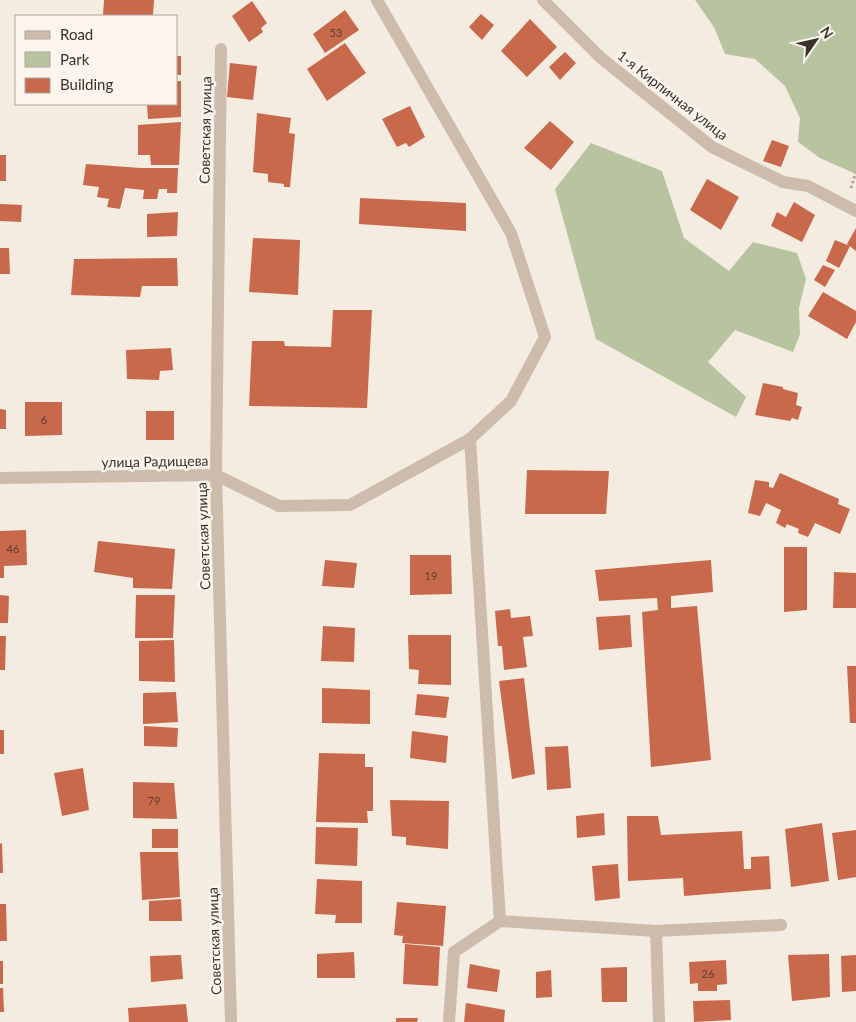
<svg xmlns="http://www.w3.org/2000/svg" width="856" height="1022" viewBox="0 0 856 1022" font-family="Lato,sans-serif">
  <rect width="100%" height="100%" fill="#f4ebe1"/>
  <!-- green -->
  <path fill="#b8c4a0" d="M695,0h161v174l-36,-16 -22,-16 2,-24 -15,-32 -30,-27 -30,-5 -11,-27z
    M591,143l71,28 22,67 45,33 24,-29 44,11 9,26 -7,29 1,26 -7,18 -58,-22 -27,32 38,35 -10,20 -140,-78 -41,-150z"/>
  <!-- building -->
  <path fill="#c8694b" d="M104,0h50l-1,15 -50,1z
    M252,1l15,22 -6,5 2,4 -14,10 -17,-26z
    M345,10l14,20 -34,23 -12,-19z
    M481,14l13,11 -12,15 -13,-13z
    M530,19l27,28 -30,30 -26,-26z
    M345,43l21,30 -39,28 -20,-32z
    M565,52l11,11 -16,17 -11,-13z
    M176,56h5v19h-5z
    M230,63l27,3 -4,34 -26,-3z
    M176,81h5v36l-33,2 -1,-15h29z
    M410,106l15,31 -16,10 -3,-4 -9,4 -15,-28z
    M257,113l34,5 -2,15 6,1 -5,53h-6v-3l-16,-2v-8l-15,-2z
    M550,121l24,21 -23,28 -27,-22z
    M181,122l-2,43h-28l-1,-10h-12v-30z
    M772,140l17,6 -8,21 -18,-6z
    M0,155h6v26h-6z
    M86,164l55,4h37l-1,25h-10v-4h-8l-2,10h-14l1,-9 -19,-2 -5,21 -13,-2 2,-8 -12,-2 2,-10 -16,-2z
    M707,179l32,18 -18,33 -31,-20z
    M360,198l106,5v28l-107,-7z
    M794,202l21,13 -13,27 -31,-16 6,-14 9,5z
    M0,204l22,1 -1,17 -21,-1z
    M178,212l-1,24 -30,1v-23z
    M856,228v23l-9,-7z
    M253,238l47,2 -2,55 -49,-3z
    M835,240l15,6 -11,22 -13,-7z
    M0,248h9l1,26h-10z
    M177,258l1,28h-36l-2,11 -69,-2 3,-36z
    M823,265l12,5 -10,17 -11,-7z
    M823,292l33,19v11l-9,17 -39,-23z
    M333,310h39l-5,98 -118,-2 3,-65h32l1,5 46,1z
    M171,348l2,22 -13,1 -1,9 -32,-1 -1,-29z
    M763,383l20,4v2l15,4 -2,12 6,2 -4,13 -6,-2 -2,3 -35,-6z
    M25,402h37v33l-37,1z
    M0,409l6,1v19h-6z
    M146,411h28v29h-28z
    M527,470l82,1 -3,43h-81z
    M780,473l59,26 -1,5 12,5 -10,25 -25,-11 -7,14 -10,-4 1,-4 -12,-5 -2,4 -9,-5 5,-13 -15,-7 -6,13 -12,-3 7,-33 14,2v5l4,1z
    M26,530l1,35 -23,1v12h-4v-47z
    M98,541l77,8 -3,40 -39,-1v-10l-39,-6z
    M784,547h23v63l-23,2z
    M410,555h41l1,39 -42,1z
    M325,560l32,3 -3,25 -32,-2z
    M711,560l2,32 -42,4v12l26,-2 14,154 -60,7 -9,-155 16,-2 -1,-12 -58,3 -4,-31z
    M834,572l22,1v35h-23z
    M0,595l9,1 -1,27h-8z
    M136,595h39l-2,43h-38z
    M510,609l1,9 19,-2 3,20 -10,1 4,30 -23,3 -2,-24h-4l-3,-35z
    M630,615l2,32 -33,3 -3,-33z
    M323,626l32,2 -1,34 -33,-1z
    M408,635h43v50l-33,-1 1,-14 -10,-1z
    M0,636h6l-1,34h-5z
    M174,640l1,42 -36,-1v-40z
    M847,666h9v57h-6z
    M524,678l11,96 -23,5 -13,-98z
    M322,688l48,2v34l-48,-1z
    M176,692l2,30 -35,2v-31z
    M417,694l32,3 -3,21 -31,-3z
    M144,726l34,2 -1,19 -33,-1z
    M0,730h4v24h-4z
    M412,731l36,5 -2,27 -36,-5z
    M568,746l3,42 -24,2 -2,-43z
    M319,753l46,1v13h8v44h-6l1,12 -52,-1z
    M83,768l6,42 -27,6 -8,-43z
    M133,782l41,1 3,36 -44,-1z
    M390,800l59,1 -1,48 -42,-4v-8l-14,-1z
    M604,813l1,22 -28,3 -1,-22z
    M627,816h31l3,19 81,-4 2,38h7v-12l18,-1 2,33 -87,7 -1,-18 -55,3z
    M822,823l7,58 -38,6 -6,-58z
    M316,827l42,1 -1,38 -42,-2z
    M152,829h26v19h-26z
    M856,830v47l-18,3 -6,-47z
    M2,843l1,30h-3v-29z
    M140,852h38l2,45 -38,3z
    M618,864l2,34 -25,3 -3,-35z
    M317,879l45,2v42h-27l1,-8 -21,-1z
    M181,899l1,22h-33v-20z
    M397,902l49,4 -3,40 -41,-3 1,-7 -9,-1z
    M0,904h6l1,37h-7z
    M405,944l35,3 -2,39 -35,-2z
    M354,952l1,26h-38v-24z
    M829,954l1,43 -38,4 -4,-46z
    M181,955l2,24 -32,3 -1,-26z
    M856,955v36l-14,1 -1,-36z
    M726,960l1,24 -10,1v6h-19v-8l-8,1 -1,-22z
    M0,961h3v23h-3z
    M470,964l30,6 -3,22 -30,-4z
    M627,967v35h-25l-1,-34z
    M551,970l1,27 -16,1v-26z
    M0,988h3l1,24h-4z
    M730,1000l1,20 -37,2 -1,-21z
    M466,1003l39,7 -1,12h-40z
    M186,1004l2,18h-59l-1,-14z
    M396,1018h22l-1,4h-21z"/>
  <g fill="none" stroke-linecap="round" stroke-linejoin="round">
    <!-- path -->
    <path stroke="#b9a596" stroke-width="3" stroke-dasharray="2.5 2.5" stroke-linecap="butt" d="M851,188l5,-16"/>
    <!-- lane -->
    <path stroke="#cdbbac" stroke-width="12" d="M500,921l156,10 125,-6"/>
    <!-- street -->
    <path stroke="#cdbbac" stroke-width="12" d="M543,0l58,58 111,89 71,35 25,4 48,25
      M221,49l-5,426 15,547
      M0,478l216,-3 63,31 71,-1 120,-66 41,-38 34,-64 -34,-104 -134,-233
      M656,931l3,91
      M449,1022l5,-70 46,-31 -30,-482"/>
  </g>
  <g text-anchor="middle" dominant-baseline="central" stroke-width="5" stroke-linejoin="round" paint-order="stroke">
    <!-- number labels -->
    <g font-size="11" fill="#5e3e33">
      <text x="336" y="32">53</text>
      <text x="44" y="419">6</text>
      <text x="13" y="548">46</text>
      <text x="431" y="575">19</text>
      <text x="154" y="800">79</text>
      <text x="708" y="973">26</text>
    </g>
    <!-- street labels -->
    <g font-size="14" fill="#3b302b" stroke="#fbf5ee">
      <text transform="translate(673 95) rotate(38)">1-я Кирпичная улица</text>
      <text transform="translate(205 130) rotate(-89)">Советская улица</text>
      <text transform="translate(155 461) rotate(-1)">улица Радищева</text>
      <text transform="translate(203 536) rotate(-92)">Советская улица</text>
      <text transform="translate(214 941) rotate(-92)">Советская улица</text>
    </g>
  </g>
  <!-- legend -->
  <rect x="15" y="15" width="162" height="90" fill="#fbf5ee" stroke="#aea6a0"/>
  <rect x="25" y="31" width="25" height="8" fill="#cdbbac" stroke="#aea6a0"/>
  <text x="60" y="40" font-size="15" fill="#3b302b">Road</text>
  <rect x="25" y="52" width="25" height="15" fill="#b8c4a0" stroke="#aea6a0"/>
  <text x="60" y="65" font-size="15" fill="#3b302b">Park</text>
  <rect x="25" y="78" width="25" height="15" fill="#c8694b" stroke="#aea6a0"/>
  <text x="60" y="90" font-size="15" fill="#3b302b">Building</text>
  <!-- north arrow -->
  <g transform="translate(816 40) rotate(56)" stroke="#fbf5ee" stroke-width="4" paint-order="stroke">
  <path d="M0-4L9 19L0 12L-9 19Z" fill="#3b302b"/>
  <text y="-8" font-size="14" font-weight="bold" text-anchor="middle" fill="#3b302b">N</text>
  </g>
</svg>
